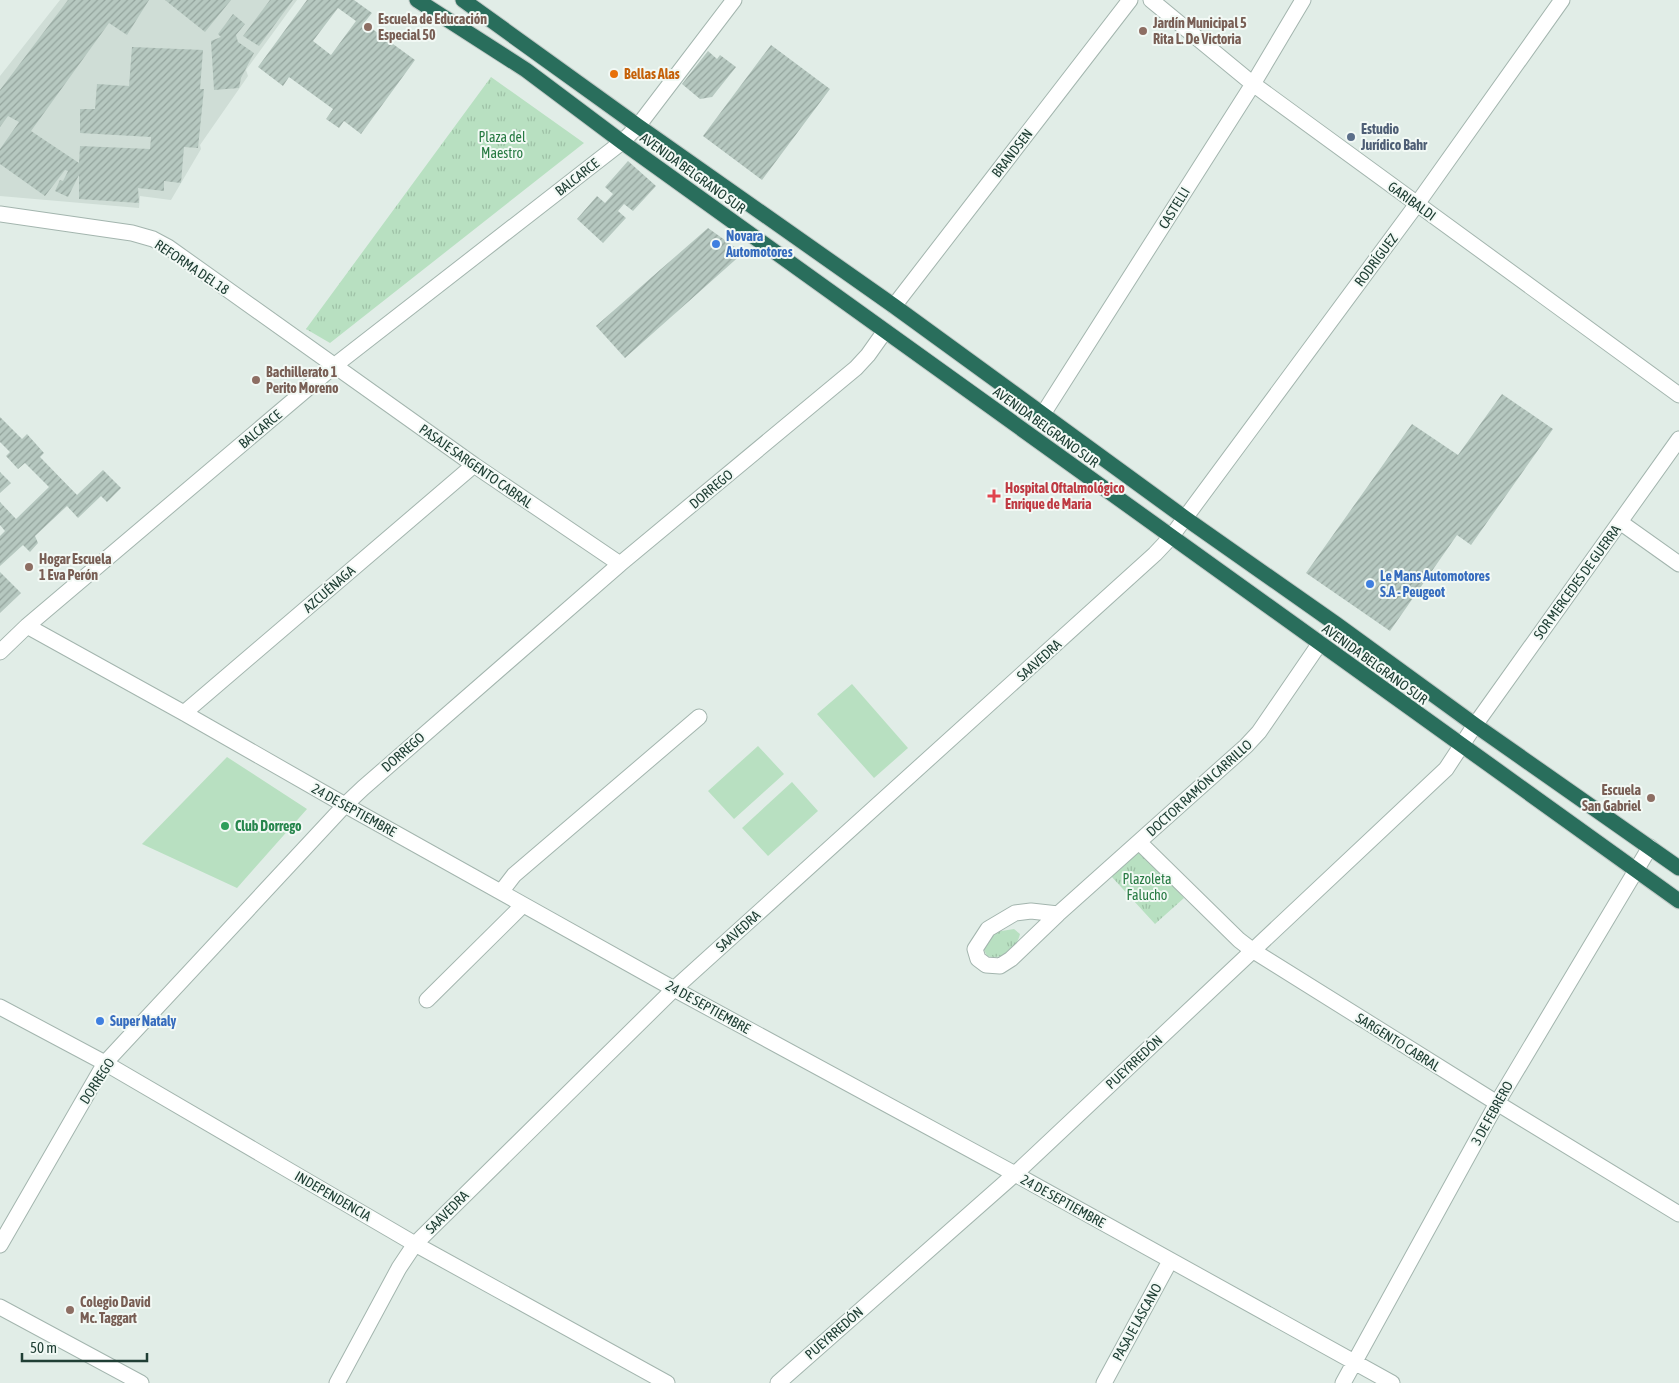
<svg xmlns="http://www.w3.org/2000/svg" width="1679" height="1383" viewBox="0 0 1679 1383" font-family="'Asap Condensed',sans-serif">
  <defs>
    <pattern id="grass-tufts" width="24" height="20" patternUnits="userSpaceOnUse" patternTransform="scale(1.25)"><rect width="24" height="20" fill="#b8e0c1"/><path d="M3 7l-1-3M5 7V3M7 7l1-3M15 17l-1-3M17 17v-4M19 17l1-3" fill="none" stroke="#9ec1a6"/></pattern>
    <pattern id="building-hatch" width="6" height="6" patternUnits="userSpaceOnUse" patternTransform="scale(1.25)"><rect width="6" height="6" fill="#b6c8c0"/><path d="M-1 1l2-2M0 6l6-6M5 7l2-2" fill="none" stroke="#94a49d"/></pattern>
  </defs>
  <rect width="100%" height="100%" fill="#e1ede7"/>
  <!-- built -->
  <path fill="#cfddd6" d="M60,0h237l-51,70 2,6 -48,69 1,4 -30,51 -31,-4 -1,12 -139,-12v-120z"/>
  <!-- grass -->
  <path fill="url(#grass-tufts)" d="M491,77l93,66 -254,200 -24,-14z
    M1140,850l44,48 -29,26 -44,-48z
    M1014,929l6,5c-4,16 -17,26 -33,22l-4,-8 12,-16z"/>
  <!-- pitch -->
  <path fill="#b8e0c1" d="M852,684l56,64 -34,30 -57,-64z
    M758,746l26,28 -50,45 -26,-28z
    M227,757l80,52 -70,79 -95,-44z
    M792,782l26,29 -50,45 -26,-28z"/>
  <!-- building -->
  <path fill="url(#building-hatch)" fill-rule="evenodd" d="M68,0h81l-22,35 -18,-12 -78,108 48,32 1,-17 70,3 1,-12 -71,-4v-24h15l2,-25 32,2 3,-39 71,3 -3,39h4l-6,59 -14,-1 -3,36 -17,-2v10l-26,-3 1,15 -60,-4v-24l-11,22 -13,-6 5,-11 3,1 5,-10 -3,-1 -20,26 -45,-32v-15l19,-27 -11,-6 -8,11v-37z
    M165,0h66l-26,32z
    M270,0h23l-34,46 -16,-10z
    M307,0h47l18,13 -8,10 51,37 -54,74 -17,-13 -5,7 -13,-9 7,-10 -44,-32 -6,9 -25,-19zM338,8l18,13 -25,34 -18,-14z
    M233,14l12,10 -9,11 2,7 16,11 -13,25 -2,10 -25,2 -3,-49 10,-4 -3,-3z
    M771,45l59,44 -68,91 -59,-44z
    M708,51l9,8 3,-4 16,12 -24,30 -12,2 -18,-15z
    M628,161l28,25 -23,25 -9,-7 -6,7 8,7 -23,25 -26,-24 20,-23 8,7 8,-9 -8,-7z
    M708,228l35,25 -118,105 -29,-32z
    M1502,394l51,35 -82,116 -14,-10 -67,96 -84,-58 106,-149 46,31z
    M0,417l22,22 5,-5 17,19 -4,4 37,38 26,-25 18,18 -14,14 -6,-6 -23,22 -11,-12 -32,30 3,7 -8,9 -7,-7 -23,21v-30l5,-5 -5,-6v-23l16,17 33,-32 -24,-24 -7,6 -12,-13 4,-4 -10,-10z
    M0,472l11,11 -11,10z
    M0,572l21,21 -21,20z"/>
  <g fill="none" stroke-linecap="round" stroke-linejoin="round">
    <!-- minor casing -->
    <g stroke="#a3b5ae" stroke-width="17">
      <path id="minor" d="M1151,0l102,84 426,311
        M0,214l132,19 21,6 15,8 306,218 146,99
        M894,306l236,-306
        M1043,414l210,-330 50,-84
        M1620,522l59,42
        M27,626l157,87 161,92 329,184 341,185 377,209
        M0,652l27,-26 307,-260 288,-224 16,-16 96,-126
        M184,713l290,-248
        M1139,842l100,98 13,10 245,153 182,111
        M501,892l13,-17 185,-158
        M1058,914l-27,-3 -16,2 -27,16 -13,20 3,10 8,6 14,1 11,-7 47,-45 188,-168 13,-14 61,-89
        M427,1000l96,-95
        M0,1007l105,56 310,181 252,139
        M0,1245l105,-182 240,-258 18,-17 257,-224 236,-196 12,-13 17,-24
        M0,1307l141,76
        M337,1383l62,-115 16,-24 259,-255 481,-435 16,-17 246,-333 145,-204
        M778,1383l237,-209 431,-405 29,-44 204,-286
        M1104,1383l66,-122
        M1343,1383l154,-280 153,-256"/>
    </g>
    <!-- highway casing -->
    <g stroke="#c1c9c6" stroke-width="17">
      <path id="highway" d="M417,0l109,70 96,72 1057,759
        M463,0l175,126 256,180 291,212 151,106 139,101 204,143"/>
    </g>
    <!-- minor -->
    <use href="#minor" stroke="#fff" stroke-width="15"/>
    <!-- highway -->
    <use href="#highway" stroke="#296e5c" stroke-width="15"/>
  </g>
  <!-- markers -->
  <g fill="#8d6e63" stroke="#f2f9f5" stroke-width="2">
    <circle cx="368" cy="27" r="5"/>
    <circle cx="1143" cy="31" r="5"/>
    <circle cx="256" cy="380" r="5"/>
    <circle cx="29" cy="567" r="5"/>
    <circle cx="1651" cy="798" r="5"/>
    <circle cx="70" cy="1310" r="5"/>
  </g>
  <circle fill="#e8710a" stroke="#f2f9f5" stroke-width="2" cx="614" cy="74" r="5"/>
  <circle fill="#5c6f8a" stroke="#f2f9f5" stroke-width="2" cx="1351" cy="137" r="5"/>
  <g fill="#3f7fe0" stroke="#f2f9f5" stroke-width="2">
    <circle cx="716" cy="244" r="5"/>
    <circle cx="1370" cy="584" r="5"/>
    <circle cx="100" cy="1021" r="5"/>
  </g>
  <path fill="#e0444e" stroke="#f2f9f5" stroke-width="2" d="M991.5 488.5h5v5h5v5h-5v5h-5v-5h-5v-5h5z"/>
  <circle fill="#2e9e5b" stroke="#f2f9f5" stroke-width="2" cx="225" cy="826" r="5"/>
  <g text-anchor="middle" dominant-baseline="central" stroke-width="4" stroke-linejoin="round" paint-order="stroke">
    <!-- education labels -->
    <g font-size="14" font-weight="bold" fill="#785e54" stroke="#f2f9f5" text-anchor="start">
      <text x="378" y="19">Escuela de Educación<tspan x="378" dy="16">Especial 50</tspan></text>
      <text x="1153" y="23">Jardín Municipal 5<tspan x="1153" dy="16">Rita L. De Victoria</tspan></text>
      <text x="266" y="372">Bachillerato 1<tspan x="266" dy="16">Perito Moreno</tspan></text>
      <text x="39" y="559">Hogar Escuela<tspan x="39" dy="16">1 Eva Perón</tspan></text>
      <text x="1641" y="790" text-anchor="end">Escuela<tspan x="1641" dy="16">San Gabriel</tspan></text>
      <text x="80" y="1302">Colegio David<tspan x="80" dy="16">Mc. Taggart</tspan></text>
    </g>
    <!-- food labels -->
    <g font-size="14" font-weight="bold" fill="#c56008" stroke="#f2f9f5" text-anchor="start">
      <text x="624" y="74">Bellas Alas</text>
    </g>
    <!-- service labels -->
    <g font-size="14" font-weight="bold" fill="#4e5e75" stroke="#f2f9f5" text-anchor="start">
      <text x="1361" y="129">Estudio<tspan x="1361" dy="16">Jurídico Bahr</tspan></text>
    </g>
    <!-- park labels -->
    <g font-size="14" fill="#277a42" stroke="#f2f9f5">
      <text x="502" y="137">Plaza del<tspan x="502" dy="16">Maestro</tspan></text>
      <text x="1147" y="879">Plazoleta<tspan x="1147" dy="16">Falucho</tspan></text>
    </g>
    <!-- street labels -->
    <g font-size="14" fill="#203f35" stroke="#f2f9f5">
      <text transform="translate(1012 153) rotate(-52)">BRANDSEN</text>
      <text transform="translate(693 173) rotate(36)">AVENIDA BELGRANO SUR</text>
      <text transform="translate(577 177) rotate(-38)">BALCARCE</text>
      <text transform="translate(1412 201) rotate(36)">GARIBALDI</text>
      <text transform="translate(1174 208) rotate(-58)">CASTELLI</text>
      <text transform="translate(1376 260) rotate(-53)">RODRÍGUEZ</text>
      <text transform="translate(192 267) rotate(34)">REFORMA DEL 18</text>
      <text transform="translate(1046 427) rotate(36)">AVENIDA BELGRANO SUR</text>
      <text transform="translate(260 429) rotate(-40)">BALCARCE</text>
      <text transform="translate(476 466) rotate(35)">PASAJE SARGENTO CABRAL</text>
      <text transform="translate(711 489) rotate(-40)">DORREGO</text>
      <text transform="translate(1577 582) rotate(-54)">SOR MERCEDES DE GUERRA</text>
      <text transform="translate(329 589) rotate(-41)">AZCUÉNAGA</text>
      <text transform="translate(1039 660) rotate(-42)">SAAVEDRA</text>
      <text transform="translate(1375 664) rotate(36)">AVENIDA BELGRANO SUR</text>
      <text transform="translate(403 752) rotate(-41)">DORREGO</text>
      <text transform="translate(1199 788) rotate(-42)">DOCTOR RAMÓN CARRILLO</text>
      <text transform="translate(354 810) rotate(29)">24 DE SEPTIEMBRE</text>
      <text transform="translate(738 931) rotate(-42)">SAAVEDRA</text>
      <text transform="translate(708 1007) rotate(29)">24 DE SEPTIEMBRE</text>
      <text transform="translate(1398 1042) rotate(32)">SARGENTO CABRAL</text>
      <text transform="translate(1134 1062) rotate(-43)">PUEYRREDÓN</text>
      <text transform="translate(97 1081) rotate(-57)">DORREGO</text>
      <text transform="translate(1492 1113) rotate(-61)">3 DE FEBRERO</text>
      <text transform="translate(333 1196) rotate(30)">INDEPENDENCIA</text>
      <text transform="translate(1063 1201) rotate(29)">24 DE SEPTIEMBRE</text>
      <text transform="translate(447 1212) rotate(-45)">SAAVEDRA</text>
      <text transform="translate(1137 1322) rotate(-61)">PASAJE LASCANO</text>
      <text transform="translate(834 1333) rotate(-41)">PUEYRREDÓN</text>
    </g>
    <!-- shop labels -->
    <g font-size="14" font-weight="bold" fill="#366cbe" stroke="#f2f9f5" text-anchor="start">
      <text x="726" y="236">Novara<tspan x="726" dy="16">Automotores</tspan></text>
      <text x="1380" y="576">Le Mans Automotores<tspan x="1380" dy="16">S.A - Peugeot</tspan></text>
      <text x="110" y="1021">Super Nataly</text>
    </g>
    <!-- health labels -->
    <g font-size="14" font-weight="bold" fill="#be3a42" stroke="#f2f9f5" text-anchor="start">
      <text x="1005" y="488">Hospital Oftalmológico<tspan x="1005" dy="16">Enrique de Maria</tspan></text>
    </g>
    <!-- leisure labels -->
    <g font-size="14" font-weight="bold" fill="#27864d" stroke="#f2f9f5" text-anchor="start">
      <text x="235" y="826">Club Dorrego</text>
    </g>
  </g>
  <!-- scale -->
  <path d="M22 1353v8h125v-8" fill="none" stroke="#203f35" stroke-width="2.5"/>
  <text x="30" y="1353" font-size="15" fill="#203f35" stroke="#f2f9f5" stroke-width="4" paint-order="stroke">50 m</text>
</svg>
